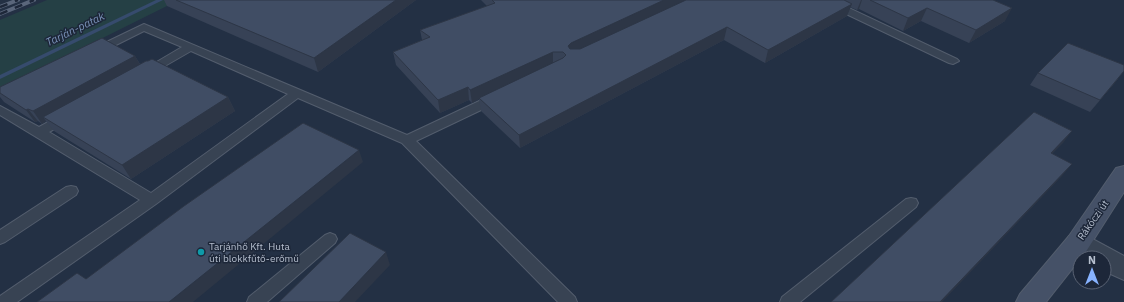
<svg xmlns="http://www.w3.org/2000/svg" width="1124" height="302" viewBox="0 0 1124 302" font-family="'IBM Plex Sans',sans-serif">
  <rect width="100%" height="100%" fill="#233044"/>
  <!-- green -->
  <path fill="#254045" d="M47,0h132l-179,89v-69z"/>
  <g fill="none" stroke-linecap="round" stroke-linejoin="round">
    <!-- stream -->
    <path fill="#364b6d" fill-rule="evenodd" d="M156,0h7l-163,79v-4z"/>
    <!-- service casing -->
    <g stroke="#535d6d" stroke-width="2">
      <path id="service" d="M819,0h13l125,59 2,2 -6,3 -4,-1 -128,-61z
        M144,24l263,111 85,-40h8l2,3 -2,3 -84,40 159,156 2,5h-19l-156,-159 -104,-45 -142,106 -139,98h-17v-6l140,-96 -140,-85v-9l39,21 22,-12h8l2,3 -2,3 -20,11 102,61 137,-99 -97,-43 -40,23h-8l-2,-2 2,-2 39,-23 -38,-16 -44,22h-8l-1,-2 1,-2z
        M71,186l5,1 2,4 -2,4 -71,47 -5,2v-14l66,-43z
        M911,198l5,1 2,4 -2,4 -116,95h-20l2,-5 124,-98z
        M330,233l5,2 2,4 -2,4 -68,59h-20l2,-5 76,-62z"/>
    </g>
    <!-- minor casing -->
    <g stroke="#535d6d" stroke-width="2">
      <path id="minor" d="M1078,233l9,3 37,20v24l-20,-9v-13c-16,0 -30,1 -39,-15l4,-7z"/>
    </g>
    <!-- secondary casing -->
    <g stroke="#535d6d" stroke-width="2">
      <path id="secondary" d="M1124,166v26l-37,58 -41,52h-30l4,-8 49,-58 47,-68z"/>
    </g>
    <!-- service -->
    <use href="#service" fill="#384353" fill-rule="evenodd"/>
    <!-- minor -->
    <use href="#minor" fill="#384353" fill-rule="evenodd"/>
    <!-- secondary -->
    <use href="#secondary" fill="#455167" fill-rule="evenodd"/>
    <!-- rail casing -->
    <g stroke="#5a667b" stroke-width="4">
      <path id="rail" d="M0,7l18,-7
        M0,14l34,-14"/>
    </g>
    <!-- rail -->
    <use href="#rail" stroke="#1d2739" stroke-width="2.5" stroke-dasharray="8" stroke-linecap="butt"/>
  </g>
  <!-- wall -->
  <path fill="#374256" d="M164,0h252l-98,72 -151,-66z
    M481,0h512l12,21 -36,22 -48,-22 -18,10 -44,-22 -2,1 -7,-3 -3,9 -82,47 -41,-23 -204,108 -39,-37 -2,-12 -7,4 -3,-3 -29,13 -44,-48 -3,-13 29,-12 -2,-10 67,-24z
    M135,56l5,8 88,33 7,14 -104,68 -77,-48 -8,-10 -4,3 -4,-3 -3,1 -31,-20 -4,-5v-10z
    M1038,73l80,6 -28,33 -60,-27z"/>
  <!-- shaded-wall -->
  <path fill="#2d3646" d="M396,0h20l-98,72 -4,-14z
    M664,0h24l-118,56 -2,-10 3,-3z
    M861,0h1l-3,9 -2,1z
    M852,4l-5,12 -82,47 3,-13z
    M927,8l-6,13 -18,10 5,-13z
    M1012,8l-7,13 -36,22 7,-13z
    M727,27l-3,13 -204,108 -1,-13z
    M553,52v13l-74,33v1l-7,4 -2,-13z
    M135,56l7,12 -99,49 3,4 -4,3 -9,-13z
    M1124,71l-6,8 -28,33 10,-12z
    M468,87l1,13 -29,13 -2,-13z
    M228,97l7,14 -104,68 -9,-14z
    M28,109l10,12 -3,1 -9,-12z
    M1072,131l-9,12 -22,22 10,-12z
    M359,150l4,12 -170,140h-24z
    M1072,164l-10,12 -120,126h-2z
    M386,252l4,13 -35,37h-16z"/>
  <!-- building -->
  <path fill="#404d64" stroke="#2d3646" d="M176,0h220l-82,58z
    M492,0h172l-93,43 -3,3 2,3h10l106,-49h158l8,4 -84,46 -41,-23 -208,108 -40,-37 84,-40 3,-3 -3,-3h-10l-83,38 -2,-3 -30,13 -45,-48 37,-15 -10,-7 75,-27z
    M870,0h123l19,8 -36,22 -49,-22 -19,10z
    M102,38l33,18 -102,55 -5,-2 -2,1 -26,-17v-6z
    M1068,43l56,22v6l-24,29 -62,-27z
    M152,59l76,38 -106,68 -79,-48 103,-56h2z
    M1034,112l38,19 -21,22 21,11 -132,138h-109z
    M303,123l56,27 -190,152h-132l40,-29 9,6 98,-73z
    M350,233l36,19 -47,50h-60z"/>
  <!-- markers -->
  <circle fill="#0f9aa8" stroke="#1d2739" stroke-width="1.5" cx="201" cy="252" r="4"/>
  <g text-anchor="middle" dominant-baseline="central" stroke-width="3" stroke-linejoin="round" paint-order="stroke">
    <!-- street labels -->
    <g font-size="10" fill="#b5becd" stroke="#1d2739">
      <text transform="translate(1093 220) rotate(-55)">Rákóczi út</text>
    </g>
    <!-- poi labels -->
    <g font-size="10" fill="#b5becd" stroke="#1d2739" text-anchor="start">
      <text x="209" y="246">Tarjánhő Kft. Huta<tspan x="209" dy="12">úti blokkfűtő-erőmű</tspan></text>
    </g>
    <!-- water labels -->
    <g font-size="11" font-style="italic" fill="#7a92b8" stroke="#1d2739">
      <text transform="translate(75 29) rotate(-26)">Tarján-patak</text>
    </g>
  </g>
  <!-- north arrow -->
  <g transform="translate(1092 270)"><circle r="19" fill="#1d2739" stroke="#5a6374"/>
  <path d="M0-3L7 15L0 10L-7 15Z" fill="#88b3ff"/>
  <text y="-6" font-size="11" font-weight="bold" text-anchor="middle" fill="#b5becd">N</text>
  </g>
</svg>
